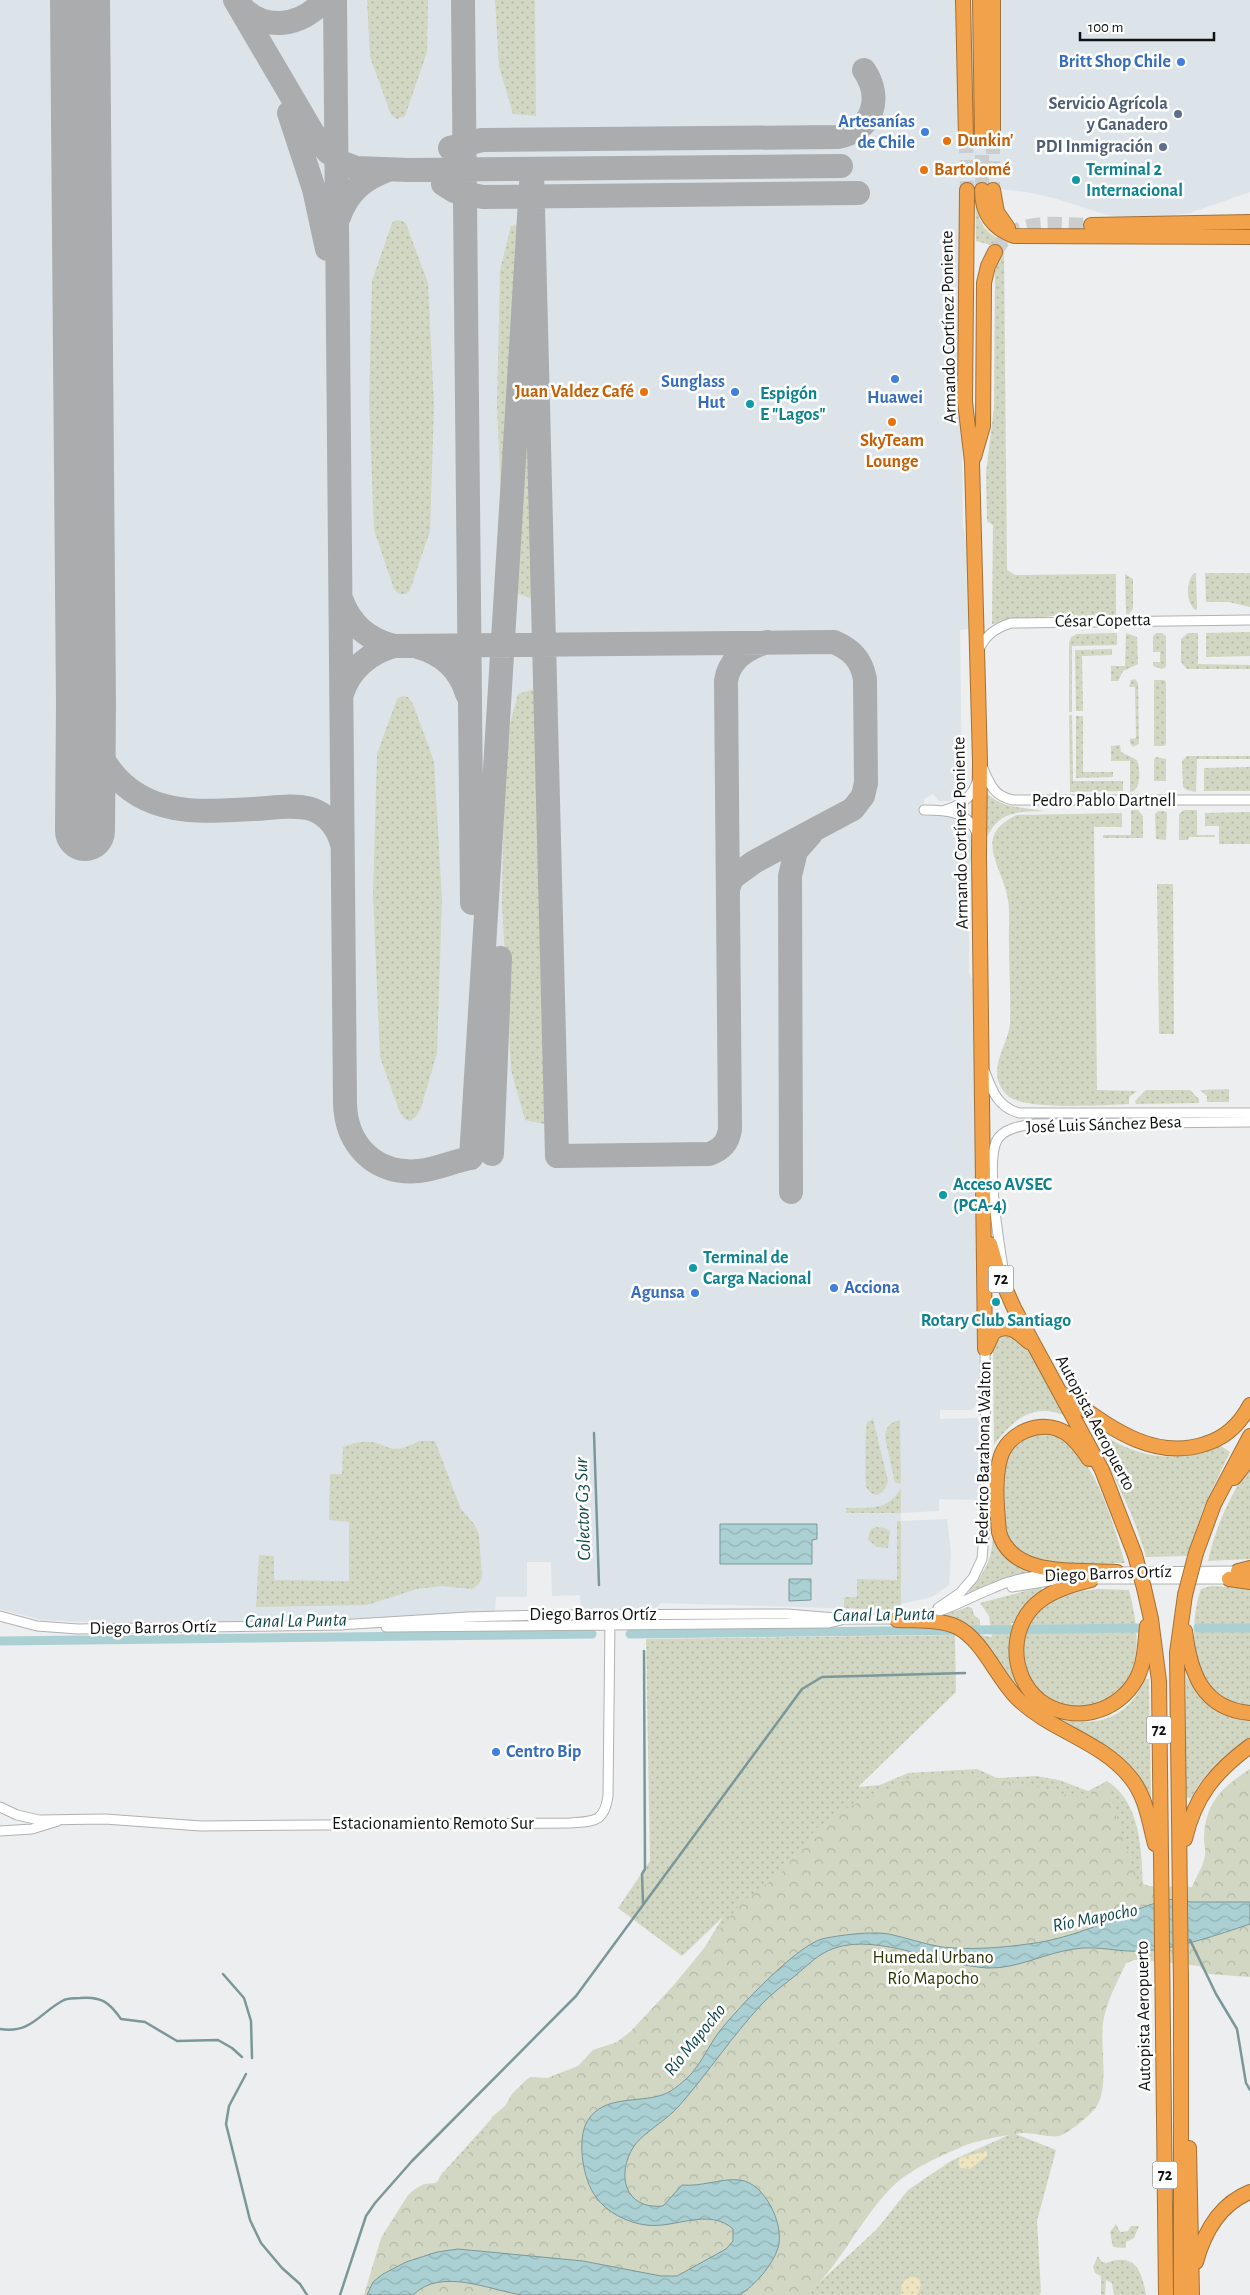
<svg xmlns="http://www.w3.org/2000/svg" width="1250" height="2295" viewBox="0 0 1250 2295" font-family="'Alegreya Sans',sans-serif">
  <defs>
    <pattern id="grass-dots" width="8" height="8" patternUnits="userSpaceOnUse" patternTransform="scale(1.25)"><rect width="8" height="8" fill="#d2d7c3"/><path d="M2 2h.1M6 6h.1" fill="none" stroke="#b3b8a6" stroke-width="1.8" stroke-linecap="round"/></pattern>
    <pattern id="sand-dots" width="8" height="8" patternUnits="userSpaceOnUse" patternTransform="scale(1.25)"><rect width="8" height="8" fill="#eee4bf"/><path d="M2 2h.1M6 6h.1" fill="none" stroke="#cbc3a3" stroke-width="1.8" stroke-linecap="round"/></pattern>
    <pattern id="park-crowns" width="20" height="18" patternUnits="userSpaceOnUse" patternTransform="scale(1.25)"><rect width="20" height="18" fill="#d2d7c3"/><path d="M2 6a3 3 0 1 1 6 0M12 15a3 3 0 1 1 6 0" fill="none" stroke="#b3b8a6"/></pattern>
    <pattern id="water-waves" width="16" height="10" patternUnits="userSpaceOnUse" patternTransform="scale(1.25)"><rect width="16" height="10" fill="#aad0d3"/><path d="M0 5q4-4 8 0t8 0" fill="none" stroke="#91b2b4"/></pattern>
  </defs>
  <rect width="100%" height="100%" fill="#eceeef"/>
  <!-- built -->
  <path fill="#dce4ea" d="M0,0h1250v192l-60,21 -49,6 -34,-4 -53,-17 -27,-6 -29,-3 -39,2 4,335 9,39 -2,64 -10,1 2,160 -6,9 -6,2h-11l-6,-7 -9,5v17l29,-1 12,8 8,19v15l-4,8v108l7,13v181l4,234 -9,9h-31v9l37,-1 3,3 -1,79 -40,-1v12l-38,2v8l46,-2 4,33 -2,33 -17,12 -31,7 -7,6 -233,-7 -8,8h-72l-1,-16 -28,1 -1,-34h-24v35h-31l-1,15 -141,7 -249,4 -63,-3 -42,-11z"/>
  <!-- grass -->
  <path fill="url(#grass-dots)" d="M367,0h61l-1,52 -22,64 -8,3 -6,-4 -21,-58z
    M495,0h40l1,116 -23,-2 -14,-48z
    M975,192c3,6 2,13 3,20 3,17 15,26 31,30l-5,6 3,322 8,5 101,-1v41l-64,1 -60,8 1,-99 -6,-4 -1,-48 8,-66 1,-136 6,-19 -14,-8 -11,-3z
    M396,220l7,1 3,3 22,59 6,123 -4,125 -20,59 -4,4h-7l-5,-5 -20,-59 -5,-130 3,-119 20,-58z
    M537,222l4,379 -23,-7 -15,-49 -6,-140 3,-135 11,-44 12,-3z
    M1194,573h2l1,37 -3,-1c-8,-8 -8,-28 0,-36z
    M1205,573h45v34l-21,-5h-23z
    M1125,574l8,5v30l-4,5h-3z
    M1250,632v24l-44,1v-24z
    M1117,633v12l-45,1v66h-3v-69l2,-6 6,-3z
    M1126,633l11,4 1,27 -15,7 -5,10h-7v-15h14z
    M1156,633h6l4,3v31l-4,2 -9,-3v-4h7v-10h-7v-16z
    M1188,633h10v31l52,1v4h-63l-6,-7v-23z
    M1112,649v6l-30,1 1,55h-7l-1,-61z
    M1135,679l3,4 1,61 -6,3 -3,-4v-4l6,-1 -1,-51h-6l2,-7z
    M1154,680h10l2,2v62l-2,2h-10z
    M541,687l7,438 -23,-5 -14,-50 -9,-167 3,-161 13,-48z
    M402,696l6,1 5,7 21,57 8,138 -5,154 -16,55 -5,9 -6,4 -5,-2 -5,-6 -20,-56 -7,-161 4,-142 20,-55z
    M1069,715h3l1,66h50v10l-53,1z
    M1076,716h7v56h30v5l-37,1z
    M1120,745l1,7 16,8c3,9 4,25 -3,31l-4,1v-31h-19v-15z
    M1187,756h63v3h-53l-1,33 -9,-2 -4,-3 -1,-26z
    M1156,757l10,2v22h-12v-22z
    M1250,767v24h-46v-23z
    M986,792c15,17 37,15 58,19 -28,1 -45,0 -58,28z
    M1131,810h7l5,6v22h-40v-3h28z
    M1184,810h13v25h18v2h-26l-1,3h-9v-26z
    M1158,811h7l2,2 -1,27 -10,-1 -1,-25z
    M1250,812v32h-31v-18h-14v-13z
    M1122,813v14h-28l3,263 40,1 -8,6v7c-24,1 -107,7 -122,-9 -23,-23 1,-49 3,-71 1,-26 -1,-53 -1,-80 -1,-15 2,-34 -2,-49 -7,-32 -34,-60 10,-80z
    M1157,884h16l1,150h-15z
    M1229,1089v13h-22v-6l-7,-6z
    M1146,1090h44l9,9v4l-63,1 -1,-3z
    M1005,1336c6,0 10,1 15,4 15,14 36,57 48,77 -34,-16 -55,2 -74,28l-1,-95 6,-11z
    M873,1419l15,62c-1,7 -6,13 -13,14 -4,-2 -7,-4 -9,-8 -1,-6 -1,-61 1,-65z
    M900,1420l1,64 -6,-1 -10,-46c1,-10 5,-15 15,-17z
    M1038,1433c10,2 22,3 29,10 32,25 46,82 58,120 -29,0 -73,6 -99,-7 -8,-4 -16,-14 -19,-23 -7,-17 -6,-71 4,-87 5,-8 19,-10 27,-13z
    M1110,1439c37,22 72,22 111,7l9,6 -27,57 -16,47 -41,1c-11,-40 -29,-74 -47,-111z
    M419,1441h16l26,68 13,15 5,10 3,43 -3,7 -7,5 -30,-3 -25,3 -50,16 -111,2 3,-52 15,1v24l75,1v-59l-20,-2 1,-46h12l1,-27c6,-2 13,-5 19,-5 27,-2 24,17 57,-1z
    M1250,1466v93l-42,2c8,-35 22,-66 42,-95z
    M901,1488v25h-55v-5c23,0 42,3 55,-20z
    M897,1521h4v84l-7,5 -50,-2v-11h13v-18l40,1z
    M876,1527l9,1 5,3 -2,17 -11,-1 -9,-7 2,-10z
    M993,1533l15,26 18,11 -1,4 -55,19 -2,-3c17,-16 25,-33 25,-57z
    M1211,1586l39,2v119c-7,-2 -16,-2 -22,-6 -39,-19 -39,-77 -27,-112z
    M1041,1587l1,6 -27,30h-4c0,30 -5,46 14,72h-3l-46,-59v-7l-10,-1 -29,-11 31,-10 4,1 2,7 6,5v15l12,2 -3,-21 -9,-13z
    M1098,1589l31,1c11,43 18,99 -36,115 -17,5 -36,2 -51,-8 -6,-4 -10,-15 -14,-22 -8,-11 -6,-18 -5,-32 1,-5 1,-13 3,-18 10,-26 49,-34 72,-36z
    M955,1635l1,57 -98,95 22,-2 28,-12 69,-4 20,9 39,-2 23,4 29,11 19,-10c39,25 34,83 37,125l-710,285 6,-15 54,-60 89,-46 50,-39 61,-66 29,-48 -41,39 -64,-48 32,-47 -4,-222z
    M1186,1677c20,24 31,38 64,42v19c-25,17 -46,33 -59,61l-5,-3z
    M1145,1679h4v3l2,116h-4l-87,-75 1,-3c39,7 68,-3 84,-41z
    M1013,2133l43,17 -19,71 4,71 -2,3h-233l71,-66 31,-39 43,-29z
    M1116,2224l4,8 8,-1 3,-5h8l-5,12 -8,4v6l-13,-1 -3,-15z
    M1098,2256l4,6 4,1c29,-11 36,8 40,32h-32l-2,-12 -6,-3 -1,15h-4v-19l-6,-3 -2,-6z"/>
  <!-- sand -->
  <path fill="url(#sand-dots)" d="M987,2151v5l-17,13 -10,-1 -2,-5 2,-5z
    M909,2277h9c4,7 3,11 -1,18h-16l1,-12z"/>
  <!-- park -->
  <path fill="url(#park-crowns)" d="M1250,1769v208l-41,-3 -10,-8 -56,-6h-9l-8,3c-9,20 -20,39 -23,60 -3,23 6,62 -6,83 -5,8 -28,27 -38,30 -10,2 -23,-3 -34,-3 -11,0 -49,8 -59,12 -25,11 -55,23 -75,43 -32,33 -50,76 -84,107h-443l17,-57 27,-43 7,-6 9,-5 11,-1 9,-6 28,-28 13,-16 7,-16 13,-11 7,-12 13,-13 5,-4 17,1 31,-12 15,-16 24,-8 14,-11 42,-45 69,-84 42,-31 12,-19 21,-24 32,-21 28,-13 34,-15 29,-5h17l72,11 46,12 13,1 13,-13 6,-2 3,3c5,34 17,63 28,96l11,4 43,1c4,-10 12,-22 13,-32 1,-5 -1,-11 -1,-16 1,-36 17,-51 46,-70z"/>
  <!-- water -->
  <path fill="url(#water-waves)" stroke="#7c9799" d="M720,1524h97v15l-5,1v24h-92z
    M789,1579h22v21l-22,1z
    M1174,1899l17,3h59v22c-33,11 -70,24 -105,27 -24,2 -47,-6 -71,-2 -29,4 -57,20 -86,19 -46,-2 -109,-35 -153,-20 -16,5 -27,17 -39,27 -11,9 -24,18 -34,29 -30,32 -54,69 -83,102 -12,14 -36,27 -45,40 -18,28 -10,64 29,60l19,-21c19,2 39,-7 58,-5 25,3 45,45 38,68 -6,18 -22,36 -38,47 -50,0 -100,0 -149,0 -22,0 -47,0 -69,0 -33,-5 -81,-28 -109,0h-46l6,-13 10,-8 23,-12 31,-10 21,-3 125,12 78,15h16l49,-27 7,-8v-12c-24,-22 -59,0 -87,-4 -18,-2 -40,-13 -50,-28 -13,-16 -20,-59 -8,-77 16,-25 50,-17 74,-25 9,-3 16,-9 23,-15 15,-13 22,-32 34,-48 17,-22 77,-86 103,-93 17,-4 50,-8 67,-5 18,4 35,10 53,13 28,3 58,1 86,-3 28,-3 55,-13 82,-23 22,-8 40,-19 64,-22z"/>
  <g fill="none" stroke-linecap="round" stroke-linejoin="round">
    <!-- stream -->
    <path stroke="#7c9799" stroke-width="2.5" d="M594,1433l5,152
      M643,1903l-1,-29 3,-5 -1,-218
      M1190,1940l26,54 21,35 9,54 4,7
      M223,1974l21,24 7,23 1,37
      M0,2029c32,5 40,-17 64,-29 5,-2 11,-2 16,-2 21,-2 29,4 41,21l24,3 32,19 41,-1 14,8 10,9
      M246,2074l-17,32 -3,18 24,96 11,23 21,25 18,16 7,11
      M340,2295l26,-79 9,-13 37,-42 164,-165 226,-307 20,-12 143,-4"/>
    <!-- canal -->
    <path stroke="#aad0d3" stroke-width="9" d="M1198,1628h52
      M630,1634l508,-6
      M0,1641l592,-7"/>
    <!-- taxiway -->
    <path stroke="#aaacad" stroke-width="24" d="M235,0l78,133 15,19 15,11 13,5 52,2 433,-4
      M335,0l10,1103c1,42 30,72 74,68 18,-2 35,-10 52,-13l61,-989 25,987 152,-2c13,-5 19,-11 21,-25l-4,-448c3,-22 21,-33 41,-39
      M463,0l9,903
      M240,5c23,28 63,21 84,-5
      M289,113l25,76 13,60
      M450,148l32,-8 356,-3c35,-6 45,-39 26,-67
      M443,184l11,7 29,6 375,-4
      M339,217c9,-25 24,-38 49,-47
      M342,601c9,24 27,39 52,45l440,-4c18,8 27,17 31,37l1,104 -3,13 -10,13 -99,53 -22,16 -3,8
      M418,647c25,7 42,23 49,47
      M342,694c7,-24 28,-42 52,-48
      M86,704c6,53 34,94 88,104 26,5 54,2 80,1 18,-1 40,-5 57,0 16,5 27,19 31,35
      M475,1124l4,19 13,11 8,-196
      M791,1192l-1,-316 6,-25 15,-17"/>
    <!-- runway -->
    <path stroke="#aaacad" stroke-width="60" d="M80,0l6,704 -1,127"/>
    <!-- highway-tunnel -->
    <path stroke="#cbcdce" stroke-width="14" stroke-dasharray="14 7" stroke-linecap="butt" d="M966,139l1,51
      M993,140v50
      M982,190v-50
      M995,252c6,-8 12,-18 22,-22 21,-10 52,-5 74,-5"/>
    <!-- minor casing -->
    <g stroke="#b0b1b2" stroke-width="11">
      <path id="minor" d="M978,652c6,-16 17,-24 33,-29l239,-3
        M983,768c7,17 11,28 30,32h237
        M924,810c23,0 44,1 54,25
        M945,810c15,-4 27,-13 32,-28
        M985,1072c7,19 13,35 34,41h231
        M1003,1268c-4,-26 -18,-106 -6,-128 6,-11 25,-15 38,-16l215,-2
        M1113,1572l129,-1
        M1012,1587l49,-8h172
        M938,1608l22,-15 13,-15 9,-19 4,-48 -1,-162
        M0,1616l37,10 41,3 265,-4
        M920,1617c27,-6 48,-19 73,-29 20,-9 42,-13 64,-14
        M338,1625l130,-8 74,-2 245,-1 60,5h53
        M386,1627l443,-4 12,-3
        M0,1807l17,8 22,5 66,-1 96,7 369,-3c24,-2 34,0 38,-27l2,-177
        M0,1831l32,-2 26,-8"/>
    </g>
    <!-- highway casing -->
    <g stroke="#a37036" stroke-width="16">
      <path id="highway" d="M963,0l3,139
        M980,0l2,140
        M993,140v-140
        M967,190l-2,212 7,60 8,300 -1,92 6,495
        M982,190c0,22 10,38 32,46l236,1
        M993,190l4,22 11,16
        M1091,225l159,-3
        M974,457l9,-31 1,-143 4,-17 7,-14
        M990,1244l8,28 16,36 88,162 33,85
        M986,1348l7,-15c14,-11 25,-1 36,9
        M1063,1394c42,29 87,68 142,50 20,-6 35,-20 45,-39
        M1089,1459c-6,-9 -13,-19 -23,-26 -24,-15 -59,-1 -66,26 -6,23 -3,50 -1,73 13,47 79,37 118,40
        M1234,1478l16,-20
        M1196,1553l18,-49 36,-68
        M1238,1571l12,-3
        M1229,1579l21,3
        M1091,1580c-17,4 -35,9 -50,20 -32,23 -33,74 -2,100 32,25 79,14 98,-22 8,-16 8,-34 10,-52
        M1144,1588l7,31 8,62 7,614
        M897,1620c19,1 43,-1 60,7 26,13 40,52 61,72 33,32 83,42 112,78 16,19 19,44 25,67
        M1185,1631c5,41 17,78 65,82
        M1185,1839c10,-43 30,-67 65,-93
        M1189,2148l3,147
        M1196,2262c8,-29 24,-58 54,-70
        M1181,2295v-310l-4,-332 8,-58"/>
    </g>
    <!-- minor -->
    <use href="#minor" stroke="#fff" stroke-width="9"/>
    <!-- highway -->
    <use href="#highway" stroke="#f1a24a" stroke-width="14"/>
    <!-- highway-bridge casing -->
    <g stroke="#a37036" stroke-width="16" stroke-linecap="butt">
      <path id="highway-bridge" d="M1135,1555l9,33
        M1185,1595l11,-42"/>
    </g>
    <!-- highway-bridge -->
    <use href="#highway-bridge" stroke="#f1a24a" stroke-width="14"/>
  </g>
  <!-- markers -->
  <g fill="#3f7fe0" stroke="#fff" stroke-width="2">
    <circle cx="1181" cy="62" r="5"/>
    <circle cx="925" cy="132" r="5"/>
    <circle cx="895" cy="379" r="5"/>
    <circle cx="735" cy="392" r="5"/>
    <circle cx="834" cy="1288" r="5"/>
    <circle cx="695" cy="1293" r="5"/>
    <circle cx="496" cy="1752" r="5"/>
  </g>
  <g fill="#5c6f8a" stroke="#fff" stroke-width="2">
    <circle cx="1178" cy="114" r="5"/>
    <circle cx="1163" cy="147" r="5"/>
  </g>
  <g fill="#e8710a" stroke="#fff" stroke-width="2">
    <circle cx="947" cy="141" r="5"/>
    <circle cx="924" cy="170" r="5"/>
    <circle cx="644" cy="392" r="5"/>
    <circle cx="892" cy="422" r="5"/>
  </g>
  <g fill="#0f9aa8" stroke="#fff" stroke-width="2">
    <circle cx="1076" cy="180" r="5"/>
    <circle cx="750" cy="404" r="5"/>
    <circle cx="943" cy="1195" r="5"/>
    <circle cx="693" cy="1268" r="5"/>
    <circle cx="996" cy="1302" r="5"/>
  </g>
  <g text-anchor="middle" dominant-baseline="central" stroke-width="5" stroke-linejoin="round" paint-order="stroke">
    <!-- shield labels -->
    <g fill="#fff" stroke="#585959" stroke-width="1">
      <rect x="988.5" y="1265.5" width="25" height="27" rx="4"/>
      <rect x="1146.5" y="1716.5" width="25" height="27" rx="4"/>
      <rect x="1152.5" y="2161.5" width="25" height="27" rx="4"/>
    </g>
    <g font-size="16" font-weight="bold" fill="#111212">
      <text x="1001" y="1279">72</text>
      <text x="1159" y="1730">72</text>
      <text x="1165" y="2175">72</text>
    </g>
    <!-- shop labels -->
    <g font-size="18" font-weight="bold" fill="#366cbe" stroke="#fff" text-anchor="end">
      <text x="1171" y="62">Britt Shop Chile</text>
      <text x="915" y="122">Artesanías<tspan x="915" dy="21">de Chile</tspan></text>
      <text x="725" y="382">Sunglass<tspan x="725" dy="21">Hut</tspan></text>
      <text x="895" y="398" text-anchor="middle">Huawei</text>
      <text x="844" y="1288" text-anchor="start">Acciona</text>
      <text x="685" y="1293">Agunsa</text>
      <text x="506" y="1752" text-anchor="start">Centro Bip</text>
    </g>
    <!-- service labels -->
    <g font-size="18" font-weight="bold" fill="#4e5e75" stroke="#fff" text-anchor="end">
      <text x="1168" y="104">Servicio Agrícola<tspan x="1168" dy="21">y Ganadero</tspan></text>
      <text x="1153" y="147">PDI Inmigración</text>
    </g>
    <!-- food labels -->
    <g font-size="18" font-weight="bold" fill="#c56008" stroke="#fff" text-anchor="start">
      <text x="957" y="141">Dunkin'</text>
      <text x="934" y="170">Bartolomé</text>
      <text x="634" y="392" text-anchor="end">Juan Valdez Café</text>
      <text x="892" y="441" text-anchor="middle">SkyTeam<tspan x="892" dy="21">Lounge</tspan></text>
    </g>
    <!-- culture labels -->
    <g font-size="18" font-weight="bold" fill="#0d838f" stroke="#fff" text-anchor="start">
      <text x="1086" y="170">Terminal 2<tspan x="1086" dy="21">Internacional</tspan></text>
      <text x="760" y="394">Espigón<tspan x="760" dy="21">E "Lagos"</tspan></text>
      <text x="953" y="1185">Acceso AVSEC<tspan x="953" dy="21">(PCA-4)</tspan></text>
      <text x="703" y="1258">Terminal de<tspan x="703" dy="21">Carga Nacional</tspan></text>
      <text x="996" y="1321" text-anchor="middle">Rotary Club Santiago</text>
    </g>
    <!-- street labels -->
    <g font-size="18" fill="#111212" stroke="#fff">
      <text transform="translate(949 327) rotate(-91)">Armando Cortínez Poniente</text>
      <text transform="translate(1103 621) rotate(-1)">César Copetta</text>
      <text x="1104" y="801">Pedro Pablo Dartnell</text>
      <text transform="translate(961 833) rotate(-91)">Armando Cortínez Poniente</text>
      <text transform="translate(1104 1125) rotate(-2)">José Luis Sánchez Besa</text>
      <text transform="translate(1095 1423) rotate(62)">Autopista Aeropuerto</text>
      <text transform="translate(984 1453) rotate(-89)">Federico Barahona Walton</text>
      <text transform="translate(1108 1574) rotate(-2)">Diego Barros Ortíz</text>
      <text x="593" y="1615">Diego Barros Ortíz</text>
      <text transform="translate(153 1628) rotate(-1)">Diego Barros Ortíz</text>
      <text x="433" y="1824">Estacionamiento Remoto Sur</text>
      <text transform="translate(1144 2016) rotate(-91)">Autopista Aeropuerto</text>
    </g>
    <!-- park labels -->
    <g font-size="18" fill="#2c3503" stroke="#fff">
      <text x="933" y="1958">Humedal Urbano<tspan x="933" dy="21">Río Mapocho</tspan></text>
    </g>
    <!-- water labels -->
    <g font-size="19" font-style="italic" fill="#0e474c" stroke="#fff">
      <text transform="translate(583 1509) rotate(-92)">Colector G3 Sur</text>
      <text transform="translate(884 1615) rotate(-1)">Canal La Punta</text>
      <text transform="translate(296 1621) rotate(-1)">Canal La Punta</text>
      <text transform="translate(1095 1918) rotate(-11)">Río Mapocho</text>
      <text transform="translate(695 2040) rotate(-51)">Río Mapocho</text>
    </g>
  </g>
  <!-- scale -->
  <path d="M1080 32v8h134v-8" fill="none" stroke="#111212" stroke-width="2.5"/>
  <text x="1088" y="32" font-size="15" fill="#111212" stroke="#ffffff" stroke-width="4" paint-order="stroke">100 m</text>
</svg>
